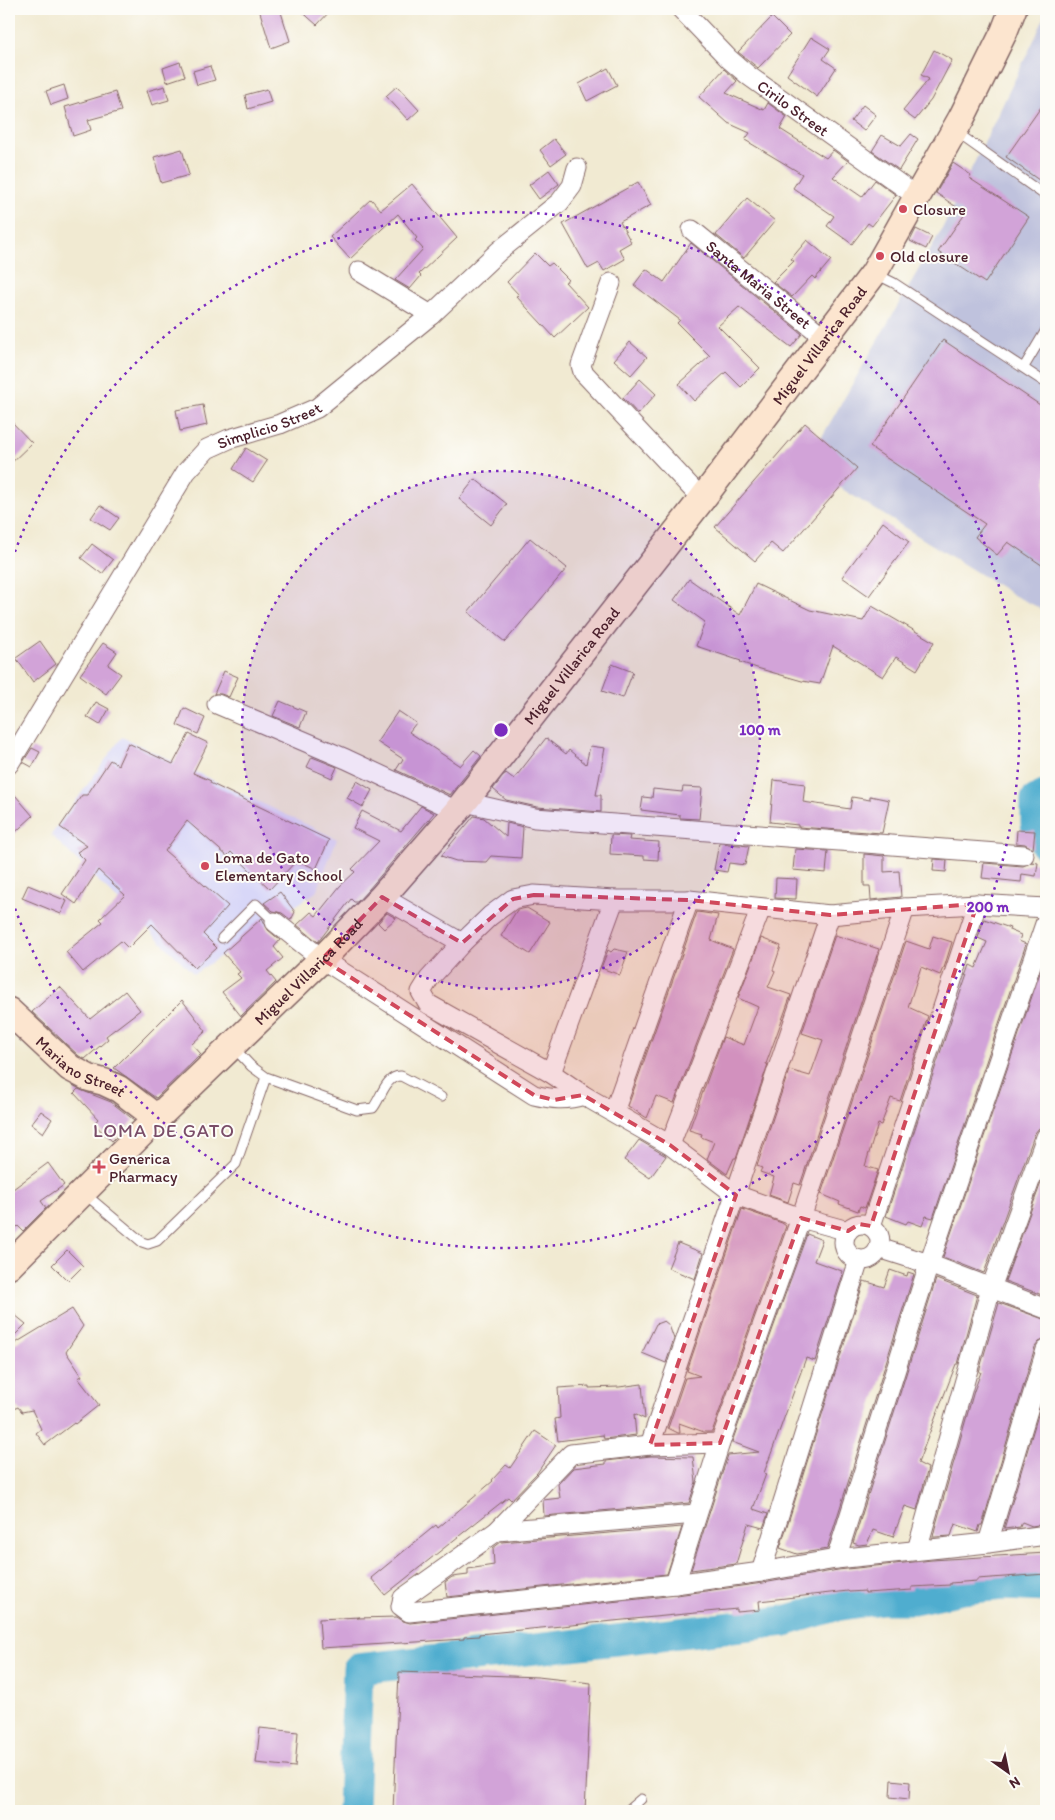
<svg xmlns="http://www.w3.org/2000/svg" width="1055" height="1820" viewBox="0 0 1055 1820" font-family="Itim,sans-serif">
  <rect width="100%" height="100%" fill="#fdfcf7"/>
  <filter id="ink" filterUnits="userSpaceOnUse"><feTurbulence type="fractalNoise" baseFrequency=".02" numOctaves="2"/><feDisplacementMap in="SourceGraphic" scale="10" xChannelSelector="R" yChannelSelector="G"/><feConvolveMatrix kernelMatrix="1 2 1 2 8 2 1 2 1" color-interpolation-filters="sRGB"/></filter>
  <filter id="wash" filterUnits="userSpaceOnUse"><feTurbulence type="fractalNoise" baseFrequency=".0096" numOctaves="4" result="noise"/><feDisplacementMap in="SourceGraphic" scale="20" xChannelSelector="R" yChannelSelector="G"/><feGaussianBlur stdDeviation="1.12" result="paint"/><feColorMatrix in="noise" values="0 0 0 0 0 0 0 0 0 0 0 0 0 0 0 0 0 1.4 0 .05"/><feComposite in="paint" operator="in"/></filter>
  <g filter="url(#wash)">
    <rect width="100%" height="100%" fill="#f1ead2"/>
    <!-- built -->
    <path fill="#d8d7f8" d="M122,737l215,102 -21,53 -122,82 -143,-139z"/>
    <!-- industrial -->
    <path fill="#bfc2dd" d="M1046,11v600l-31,-15 -210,-130 137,-237 95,-195z"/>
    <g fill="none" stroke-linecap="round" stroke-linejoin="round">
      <!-- river -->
      <path stroke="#50adcf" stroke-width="31" d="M1046,795l-10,5v24l10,21
        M353,1811l5,-142 427,-48 50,-15 47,-7h31l49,-10 41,-4 43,2"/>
    </g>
    <g id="blocks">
      <!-- building -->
      <path fill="#d2a3d8" d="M259,9h21l10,32 -19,7z
        M299,9h33l-15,16z
        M772,17l18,18 -32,33 -20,-16z
        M811,37l19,12 -7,10 13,9 -19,29 -30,-22z
        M934,50l18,10 -21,40 -16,20 -12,-9 26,-32 -8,-4z
        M180,62l5,14 -18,6 -4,-14z
        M210,66l5,14 -18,5 -4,-14z
        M608,68l9,17 -30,16 -8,-17z
        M724,69l13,12 -11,12 38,17 4,-7 19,14 -7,12 46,29 7,-8 15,11 -15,16 29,20 13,-17 21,15 -24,31 -4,-3 -16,21 -25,-18 7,-10 -41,-28 9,-14 -57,-34 5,-7 -22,-10 -29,-26z
        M64,85l4,14 -17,6 -5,-14z
        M165,86l4,14 -17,5 -5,-14z
        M397,86l22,24 -11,10 -22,-24z
        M267,89l4,13 -23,7 -3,-14z
        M115,92l6,19 -33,9 3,10 -18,6 -8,-29z
        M1046,100v85l-40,-28z
        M863,105l13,10 -12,16 -13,-10z
        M911,134l7,5 -19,31 -27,-19 10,-16 19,11z
        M554,139l12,15 -15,11 -11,-15z
        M182,149l7,26 -28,8 -7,-26z
        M953,163l18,12 -2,3 60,39 -44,66 -47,-31 27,-39 -29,-20z
        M549,170l10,14 -20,15 -10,-14z
        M638,182l13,23 -31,17 11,20 -12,7 6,10 -21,12 -5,-8 -11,6 -25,-45z
        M412,184l45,54 -38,36 2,2 -11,13 -15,-9 28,-31 -8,-9 2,-2 -19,-24 -48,45 -20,-22 41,-38 10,11z
        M747,198l28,23 -31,37 -28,-23z
        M916,229l16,8 -6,12 -16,-8z
        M807,240l24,20 -16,19 -3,-3 -20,21 -19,-15 21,-21 -3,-2z
        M691,243l111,91 -11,13 -52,-40 -21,19 42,42 -19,19 -15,-15 -32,29 -15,-17 31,-28 -33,-33 3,-3 -46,-35 12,-16 18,13z
        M535,253l13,13 4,-3 17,17 -4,2 23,25 -33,31 -39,-42 3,-1 -12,-13z
        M943,340l103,69v159l-38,-26 -11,13 -22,-18 10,-13 -115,-77z
        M630,342l17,15 -16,18 -17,-15z
        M640,379l16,15 -18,20 -15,-16z
        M203,405l4,20 -27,6 -4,-21z
        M9,419l23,24 -23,22z
        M805,423l52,45 -74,85 -12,-10 -16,18 -40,-34z
        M246,448l21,13 -14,21 -20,-13z
        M475,479l32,25 -16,21 -32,-26z
        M100,505l19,13 -9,12 -19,-12z
        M883,522l26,20 -40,54 -27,-19z
        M530,538l37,30 -62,74 -37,-30z
        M92,544l21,16 -11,14 -21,-16z
        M689,579l51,36 16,-31 54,26 53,11 9,-15 62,36 -17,28 -21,-13 -13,20 -50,-31 -13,38 -18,-3 -45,-13 -17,-6 1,-1 -45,-15 9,-24 -31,-22z
        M40,641l16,23 -23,18 -17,-24z
        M103,643l14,9 -9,13 13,9 -15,20 -26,-19z
        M612,664l21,8 -10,26 -21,-7z
        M224,671l14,6 -9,20 -8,-3h-7z
        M280,701l26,11 -6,15 -27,-11z
        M96,702l13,7 -9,16 -13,-8z
        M184,708l21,10 -7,16 -21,-9z
        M398,711l18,12 -7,9 51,34 14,-16 7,6 -31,39 -54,-25 7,-11 -26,-17z
        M189,734l19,9 -15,30 18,8 -1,2 119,57 -13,29 -19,-9 -27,29 -39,-37 -4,4 -40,-35 -22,30 63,55 -25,28 14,14 -22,20 -43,-44 -24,24 -7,-7 -38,31 -17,-20 37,-30 -3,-3 25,-24 -27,-25 -22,34 -14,-10 23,-34 -8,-8 10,-6 -27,-19 22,-32h5l23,-35 8,5 10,-22 45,21z
        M546,738l20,16 3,-4 17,14 4,-18 15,2 -9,47h5v17l-64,-5 -31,-7 -13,-11 13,-16 8,6z
        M32,748l8,4 -8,15 -9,-5z
        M312,757l25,10 -5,11 -25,-11z
        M774,780l31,4 -2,18 47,7 2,-12 18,3v-4l19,4 -7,33 -84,-6v-2l-28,-3z
        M357,781l15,9 -9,17 -16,-9z
        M683,787l19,1 -3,31 -19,-1v-3l-39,-5 2,-13 9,1 1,-9 29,3z
        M9,788l24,28 -24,22z
        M421,806l13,7 -65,76 -12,13h-3l-3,-3 -33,43 -21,-17 14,-13 5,4 24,-30 15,-14 -3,-3 27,-28 -26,-13 9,-17 39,20z
        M474,816l10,2 22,19 1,-14 16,4 -2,31 -30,-2 -5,6 -30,-1 -15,-5z
        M1017,830l18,1 -2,18 -8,-5 -9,-1z
        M611,835l19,1 -1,4 30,2 -1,18 -14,-1v-3l-34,-2z
        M719,843l30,3 -4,19 -16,-2 -2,9 -13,-2z
        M795,849l33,2 -2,22 -33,-3z
        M864,854l20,2v16l15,-1 2,26 -30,3 -1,-14h-6z
        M934,859l13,1 -1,12 -13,-1z
        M1032,862l6,1 -2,13 -14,-2 -1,8 -39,-4 2,-15 39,3z
        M776,878l21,1 -1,20 -21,-1z
        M28,885l39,16 -6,13 -39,-16z
        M280,892l15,20 -4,8 -9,-7 -9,-2 -9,-8z
        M527,908l23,14 -20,32 -29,-18 16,-26z
        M697,912l21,3 -7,25 22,9 -59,154 -18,-7 -9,22 -19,-12z
        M387,913l9,5 -12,11 -6,-6z
        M262,918l6,12 12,10 -6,7 9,11 -16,13 9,11 -35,34 -19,-24 19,-14 -4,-4 3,-2 -17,-19z
        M984,919l26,9 -1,2 12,5 -2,6 7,3 -93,274 -7,-2 -4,10 -14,-5 -2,3 -20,-8 67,-202 17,-49 6,3 11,-26 -9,-4z
        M835,935l44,14 -79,236 -6,-2 -6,19 -19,-7 5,-18 -14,-5 2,-4 -5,-2 32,-96 21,6 13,-36 -21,-7z
        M933,936l19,6 -8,26h-1l-3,7 -19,-8 -13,40 20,9 -28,85 -9,-3 -10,27 -3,-1 -13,42 13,4 -13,38 -5,-2 -2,5 -19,-7 1,-2 -19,-8 85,-253 23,8z
        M761,938l20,8 -8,24 2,1 -7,16 23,8 -25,69h2l-32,94h-2l-7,16 -20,-15 7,-17 -13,-5 1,-3 -13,-4 34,-93 21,8 14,-38 -20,-9z
        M614,949l14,3 -8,23 -19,-7 7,-18 3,2z
        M1046,955v171l-7,2 -4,5 -51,140 -41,-16z
        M60,987l30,32 35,-28 15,19 -34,26 2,3 -23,20 -6,-3 -47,-44z
        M182,1000l24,31 -14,13 9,10 -45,44 -42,-30z
        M78,1089l33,13 23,18 -22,21 -18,-17 4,-5 -24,-26z
        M41,1111l11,8 -9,14 -12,-9z
        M639,1140l27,16 -16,22 -26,-18z
        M48,1163l16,22 -23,16 5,7 -23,23 -5,-5 -9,8v-42z
        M1046,1169v115l-4,11 -37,-14z
        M742,1209l40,14 4,3 -74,206h-8l-25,-9 1,10h-2l-10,-5 17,-50 15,-2 -13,-5z
        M807,1234l15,6 -8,21 28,10 -1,2 2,1 -28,87 -9,-3 -42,115 2,1 -13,35 15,5 -5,14 -15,-4 -12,40 -45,6 37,-115 31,-3 -27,-10z
        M678,1243l25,10 -8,26 -27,-11z
        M67,1250l16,16 -15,15 -16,-16z
        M890,1270l17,6 1,-4 6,2 -87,275 -30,5 -17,-6 84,-267 20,6z
        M936,1279l41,16 -19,69h-2l-38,99 10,5 -11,42 -12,-4 -12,31 -20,-7 -6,14 -8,1 -6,-2z
        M999,1303l47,17v19l-7,3 -4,5 -53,178h-2l-2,7 -23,-8 -4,12 -16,1h-2l2,-9 39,-137 7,-19h-2z
        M72,1309l11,17 -17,26 16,24 -4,2 21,27 -24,19 -1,-1 -29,22 -9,-12 5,-4 -9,-19 -10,2 -4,-5 -9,4v-64z
        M9,1310l17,14 -17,17z
        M664,1321l5,4 5,14 -8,24 -24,-10 14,-29z
        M642,1384l3,35 -11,-5 2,21 -32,4 -1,-4 -45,6 -3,-22 5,-1 -2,-30 31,-2v2l30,-1z
        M1046,1388v130l-2,6 -12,2 -10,-4 -2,5 -16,2z
        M535,1431l21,14 -19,28 -26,27 -3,-3 -123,98 -14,-17 65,-53 2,3 55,-47 -1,-1 14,-15 4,3z
        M651,1456l42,1 3,25 -7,21 -145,13 -1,-16 17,-2 -2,-14 15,-16 33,-4v-3z
        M682,1527l-15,47 -220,23 -2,-15 7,-5 16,-2v-6l26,-4 -1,-17 8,-6z
        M1046,1553v21l-69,5v2l-27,2v2l-38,2v3l-47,3v-2l-16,1 -1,-1 -89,10 1,9 -23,2v-3l-258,25v2l-15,1v2l-143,9 -2,-29 41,-2 -3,1 40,-1 6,4 7,2 267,-28 86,-12 75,-13 94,-10z
        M399,1672l139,5 53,6 -6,128h-192z
        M260,1728l38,4 -3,35 -39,-4z
        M891,1780l19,2 -1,17 -19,-2z"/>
    </g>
  </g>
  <g filter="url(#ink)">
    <use href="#blocks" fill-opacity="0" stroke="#846665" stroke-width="1"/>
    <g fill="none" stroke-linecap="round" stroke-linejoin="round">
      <!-- lane casing -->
      <g stroke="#846665" stroke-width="11">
        <path id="lane" d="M956,132l90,64
          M876,274l18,9 152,100
          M1024,367l22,-37
          M222,938l34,-34 19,18
          M266,1077l91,33 16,-2c8,-10 13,-33 28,-32l40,21
          M85,1194l57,48 6,2 9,-3 79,-77 30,-87 -15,-11 -18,-19
          M627,1811l14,-12"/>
      </g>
      <!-- street casing -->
      <g stroke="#846665" stroke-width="21">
        <g id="street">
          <path id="s1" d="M681,9l48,50 20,17 167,120"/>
          <path id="s2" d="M692,230l133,108"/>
          <path d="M359,271l72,44"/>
          <path d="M611,283l-30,82 2,7 119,127"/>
          <path d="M217,704l129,55 111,52"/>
          <path id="s3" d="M9,764l177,-292 21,-23 22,-10 51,-15 37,-16 114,-93 68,-64 61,-49 12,-16 5,-18"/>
          <path d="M465,802l70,16 489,37"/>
          <path d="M382,897l80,46"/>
          <path d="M275,922l47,37 212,136c17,4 32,6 49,0"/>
          <path d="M551,1073l63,-173"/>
          <path d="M614,1112l75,-212"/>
          <path d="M670,1145l91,-237"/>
          <circle cx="862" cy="1242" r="18"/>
          <path d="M871,1226l106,-322"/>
          <path d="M848,1231l-47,-13 -65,-23 -66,-50 -87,-50 -32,-22 -123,-69 -7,-12 8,-13 33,-36 28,-27 23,-17 21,-4 80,5h75l141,15 75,-7 72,-4 69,4"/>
          <path d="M879,1248l50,16 117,45"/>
          <path d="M720,1443l-70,2 -79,9 -74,77 -94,67 -2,8 8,6 266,-28 86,-12 75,-13 152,-16 58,-8"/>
          <path d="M650,1445l180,-530"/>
          <path d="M497,1531l199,-17"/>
          <path d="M988,1543l58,-193"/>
          <path d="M917,1550l74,-262 55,-151"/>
          <path d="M836,1559l93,-295 117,-343"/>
          <path d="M761,1572l98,-312"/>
          <path d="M675,1584l45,-141 81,-225 104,-310"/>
        </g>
      </g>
      <!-- secondary casing -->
      <g stroke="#846665" stroke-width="29">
        <g id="secondary">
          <path id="s4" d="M9,1011l61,57 19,10 15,4 15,7 38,29"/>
          <path id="s5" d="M9,1266l148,-148 165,-159 60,-62 75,-86 245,-312 172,-226 88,-156 42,-85 9,-23"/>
        </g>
      </g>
      <!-- lane -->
      <use href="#lane" stroke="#fff" stroke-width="9"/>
      <!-- street -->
      <use href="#street" stroke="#fff" stroke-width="19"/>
      <!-- secondary -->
      <use href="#secondary" stroke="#fce5cf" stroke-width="26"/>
    </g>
  </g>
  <!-- marked area -->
  <path fill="#d1495b" fill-opacity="0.2" stroke="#d1495b" stroke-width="4" stroke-dasharray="10 6" stroke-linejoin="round" d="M534,895l155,5 141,15 147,-11 -106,322 -12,-2 -11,7 -47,-13 -81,225 -70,2 86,-250 -66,-50 -87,-50 -29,5 -20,-5 -212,-136 60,-62 80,46 51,-44z"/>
  <!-- distance rings -->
  <circle cx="501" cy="730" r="259" fill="#7b2cbf" fill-opacity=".12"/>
  <g fill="none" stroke="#7b2cbf" stroke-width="2.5" stroke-dasharray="2.5 5">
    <circle cx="501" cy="730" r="259"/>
    <path d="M10 566A518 518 0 1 1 10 894"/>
  </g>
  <!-- markers -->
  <g fill="#d1495b" stroke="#fdfcf7" stroke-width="2">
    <circle cx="903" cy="209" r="5"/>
    <circle cx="880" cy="256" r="5"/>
    <circle cx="205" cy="866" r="5"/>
    <path d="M96.5 1159.5h5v5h5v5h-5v5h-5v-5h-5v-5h5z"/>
  </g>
  <g text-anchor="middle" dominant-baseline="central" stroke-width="4" stroke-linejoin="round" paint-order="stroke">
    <!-- street labels -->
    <g font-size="16" fill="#4a1f2b" stroke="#fdfcf7">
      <text stroke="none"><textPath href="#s1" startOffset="150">Cirilo Street</textPath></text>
      <text stroke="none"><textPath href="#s2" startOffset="86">Santa Maria Street</textPath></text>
      <text stroke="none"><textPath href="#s5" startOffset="1229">Miguel Villarica Road</textPath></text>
      <text stroke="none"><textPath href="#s3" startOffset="439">Simplicio Street</textPath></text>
      <text stroke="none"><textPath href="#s5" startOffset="824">Miguel Villarica Road</textPath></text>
      <text stroke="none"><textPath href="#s5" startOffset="420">Miguel Villarica Road</textPath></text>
      <text stroke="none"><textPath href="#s4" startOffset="92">Mariano Street</textPath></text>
    </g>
    <!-- poi labels -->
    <g font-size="16" fill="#4a1f2b" stroke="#fdfcf7" text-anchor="start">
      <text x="913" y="209">Closure</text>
      <text x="890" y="256">Old closure</text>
      <text x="215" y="857">Loma de Gato<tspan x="215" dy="18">Elementary School</tspan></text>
      <text x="109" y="1158">Generica<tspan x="109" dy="18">Pharmacy</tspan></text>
    </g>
    <!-- quarter labels -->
    <g font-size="19" letter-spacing="1" fill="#7a4d68" stroke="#fdfcf7">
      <text x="164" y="1130">LOMA DE GATO</text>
    </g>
  </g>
  <circle cx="501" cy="730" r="8" fill="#7b2cbf" stroke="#fdfcf7" stroke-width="2.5"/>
  <g font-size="15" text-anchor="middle" font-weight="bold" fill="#7b2cbf" stroke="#fdfcf7" stroke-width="4" stroke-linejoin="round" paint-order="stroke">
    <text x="760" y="735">100 m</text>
    <text x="988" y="912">200 m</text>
  </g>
  <!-- margin -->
  <rect width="1055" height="1820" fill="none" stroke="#fdfcf7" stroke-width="30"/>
  <!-- north arrow -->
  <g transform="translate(1008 1772) rotate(147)" stroke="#fdfcf7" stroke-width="4" paint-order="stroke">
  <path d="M0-4L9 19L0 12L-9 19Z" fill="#4a1f2b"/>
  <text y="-8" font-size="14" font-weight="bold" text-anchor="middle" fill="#4a1f2b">N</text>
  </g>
</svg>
